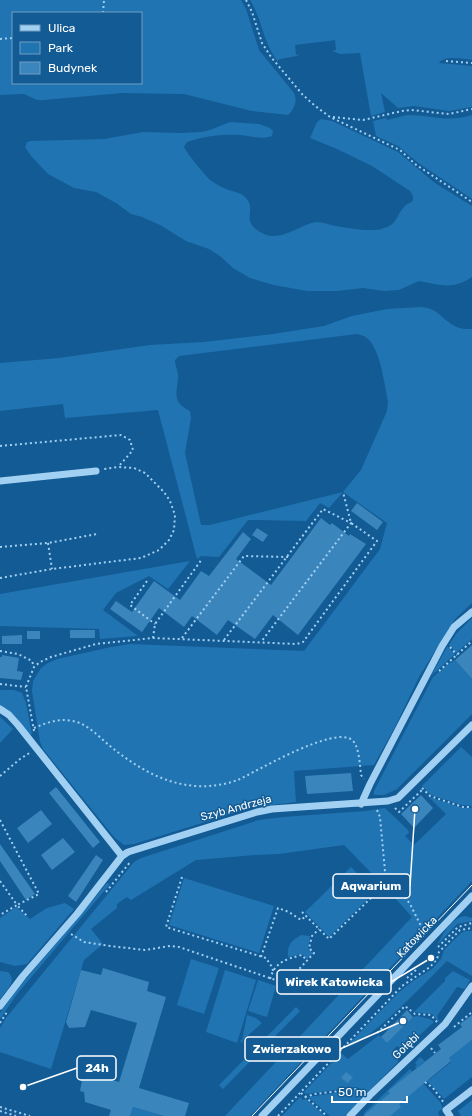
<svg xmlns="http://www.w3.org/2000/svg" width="472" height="1116" viewBox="0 0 472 1116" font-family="Rubik,sans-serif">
  <rect width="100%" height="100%" fill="#125b95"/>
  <!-- green -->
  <path fill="#2174b2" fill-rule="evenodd" d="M0,0h241l5,9 13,41 35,43c4,8 0,16 -6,22l-36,-4 -68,-17 -62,-1 -78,7h-7l-13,-6 -24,1zM13,13h128v70h-128z
    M250,0h222v60c-9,-1 -27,-5 -33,3l33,3v41l-23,4 -35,-5 -16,2 -17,-15 4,19 -14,4 -11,-63 -20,1 -8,-3 4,-1 -1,-10 -6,1 -34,4 1,10 5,-1c-7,4 -15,3 -23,6v2c-16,-21 -15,-41 -28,-62z
    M407,115c25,0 40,8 65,0v84l-55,-37 -19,-16 -22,-10 -3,-15 13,-3 1,2z
    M321,119l11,2 66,31 37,31 37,23v71c-19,13 -32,8 -53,4l-20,9 -15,1 -21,-3 -26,3h-30l-33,-6 -24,-7 -17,-10 -13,-12 -11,-7 -23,-8 -26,-16 -18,-8 -11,-3 -15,-11 -20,-11 -22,-4 -26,-14 -17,-18 -6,-9 2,-5 4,-1 73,-2 39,-7 39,1 19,-1 9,-2 20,-8 29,2 11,4 3,3 -1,5c-11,4 -20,0 -32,-1 -18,-1 -36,1 -53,7l-3,5c4,8 18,24 24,31 4,4 13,9 18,11 7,3 14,3 19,8 14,13 -8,24 19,37 17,8 35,-9 52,-12 8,0 13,3 20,4 9,2 37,6 45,3 12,-3 14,-7 19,-17 2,-2 4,-6 6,-7 3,-2 5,-2 7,-5v-4l-3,-5 -38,-25 -35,-17 -27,-11 7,-16z
    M421,307c23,1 24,24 51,22v274l-17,16 -36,58 -24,50 -21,38 -80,6 2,31 -42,5 -120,37 -10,1 -10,-8 -71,-88 -3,-7 -8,-51 1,-10 8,-13 7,-5 9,-4 54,-12 19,-3 174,7 76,-102 7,-26 -44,-31 -14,16 -9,-5 -14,18 -58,-1 -29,37 -18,-1 -4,3 -39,-149 -93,8 -2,-14 -63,7v-48l59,-5 91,-13 54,-3 69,-8 51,-8 28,-10 35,-7zM357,334c4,1 8,2 11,5 12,10 17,47 20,63l-1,9 -26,59 -18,22 -133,33h-9l-16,-72 6,-35 -1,-7c-17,-8 -14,-16 -12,-32 1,-6 -3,-13 -3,-19l4,-4z
    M190,561l-22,28 -19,-13 -33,17 -13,17 35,26 -38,3 -1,-10 -99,-3v-32z
    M472,618v21l-16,14 -7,-8 7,-11z
    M447,647h1l7,7 -24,22z
    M455,660l17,19v35l-75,75 -13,6h-10v-4l59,-114 15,-13z
    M0,690h14l8,3 4,10 6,31 -2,1 -30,-29z
    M0,717l13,12 -13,14z
    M461,747l11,10v49l-10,-1 -31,-10 -9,-9z
    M429,797l34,11h9v73l-222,235h-25l187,-199 -27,-30 -41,-42 -65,9 -24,1 -59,5 -65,40 -4,-3 -10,7v4l-26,21 12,15 -19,16 -33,109 -51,-17v-24l6,-10 128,-156 7,-4 118,-38 24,-3 82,-6 20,-3 23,22 1,3 -4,3 9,9 32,-31z
    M351,867l24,25 -46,45 -24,-25z
    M184,878l90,28 -15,47 -90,-28z
    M107,883l3,1 -93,110 -17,25v-6l15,-21z
    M65,903l9,6 -47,55 -12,2 -15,-4v-44l16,-11 14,12 17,-11z
    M465,916l7,2v3l-15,3 -20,21c6,-11 14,-27 28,-29z
    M466,931h6v45l-25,-15c-18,18 -79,83 -101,86l52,-54 15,-12 19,-12 9,-10 3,-9 17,-17z
    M301,935l9,1 -2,12 5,5 -6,6 -5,-5 -14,3c-1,-12 3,-16 13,-22z
    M191,959l28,9 -15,46 -27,-9z
    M225,970l31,10 -19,63 -31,-11z
    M0,971l8,1c10,9 -2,19 -8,27z
    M453,971l17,9 -5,9 -8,-2 -20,29 3,7 -8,-9 -18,-2 31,-31v-3z
    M258,980l18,6 -9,31 -19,-6z
    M296,1007l4,4 -77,78 -4,-4z
    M247,1015l9,3 6,5 -19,17 -1,3 -2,-2 2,-1z
    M417,1016l13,3 4,3 -31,28 -6,-4 -4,4 5,7v5l-30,30 -12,-5 -50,7 -2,-2 37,-39 7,6 31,-24 8,8 26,-26z
    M472,1040v37l-28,22c-9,-11 -20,-20 -29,-32l2,-2 -2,-2 5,-6 5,4 -7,6 11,13 22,-18 -2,-4z
    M410,1069l30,33 3,6 -5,4 1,4h-73l-2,-3z
    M355,1090l11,4 -21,22h-15l-22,-19z
    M300,1097l3,3 3,-1 19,17h-43z
    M472,1100v16h-11l-3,-5z
    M133,1107l31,9h-34z"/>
  <!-- building -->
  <path fill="#3b85bd" d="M357,503l26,19 -6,8 -26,-19z
    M321,518l9,7 2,-2 17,13 1,-2 16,10 -68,91 -25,-20 -18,24 -27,-19 -11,15 -25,-19 -8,11 -25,-19 -17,24 -32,-23 6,-8 16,11 22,-31 26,19 21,-29 8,5 34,-44 8,7 -15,20 35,26z
    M257,528l11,7 -5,7 -11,-7z
    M70,630h25v8h-25z
    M27,631h13v8h-13z
    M22,635v9h-20v-8z
    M472,645v34l-17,-19z
    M2,655l17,3 -2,13 6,1 -2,8 -21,-2v-21h2z
    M351,773l2,18 -46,3 -2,-18z
    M56,787l44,55 -7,6 -44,-55z
    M421,795l12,13 -19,20 -13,-14z
    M41,810l11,14 -24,19 -11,-15z
    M63,838l12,14 -23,18 -11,-15z
    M0,844l35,50 -9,6 -26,-39z
    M96,855l7,5 -27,42 -8,-6z
    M103,968l46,14 -2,9 19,6 -27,91 50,15 -4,13h-21l-31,-9 -3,9h-21l2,-6 -26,-8 -1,-10 -4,-1 2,-11 8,-7 29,9 18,-59 -46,-13 -6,17 -16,1 -3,-6 15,-52 20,5z
    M407,1010l6,7 -26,26 -6,-6z
    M472,1015v25l-23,18 2,3 -52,43 2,3 -11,9h-27l27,-23 -2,-2 53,-42 -3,-4 24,-18 -2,-3z
    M346,1072l7,5 -5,6 -7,-5z"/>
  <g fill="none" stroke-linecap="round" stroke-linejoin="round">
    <!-- path -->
    <path stroke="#a2d0f3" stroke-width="2" stroke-dasharray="2 3" stroke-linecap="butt" d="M246,0l6,12 10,31 9,14 31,37 12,11 16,12 70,33 15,14 57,38
      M103,13l1,-13
      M0,39l13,-1
      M446,61l26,2
      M333,117l30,3 39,-9 9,-1 38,4 23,-5
      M0,446l121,-11 9,5 3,10 -15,17
      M48,543l4,26
      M0,547l48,-4 49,-9
      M0,578l52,-9 89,-11 18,-8 10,-10 5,-10 1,-15 -5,-14 -6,-9 -19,-19 -11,-5 -16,-1 -14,2
      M147,581l-17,24 25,19
      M153,638l2,-14 47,-65
      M182,638l62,-82 44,1
      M224,640l99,-131 28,14 -90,119
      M450,647l7,8
      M0,651l18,3 14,7 2,6
      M439,671l33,-30
      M0,684l26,3
      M34,728c12,-5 24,-10 38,-7 15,2 27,16 38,25 38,31 79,51 128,34 19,-9 97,-55 114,-40 7,5 8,26 9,35l3,4
      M34,731l-8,-44 8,-20 6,-5 11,-5 45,-13 57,-6 144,6 6,-2 74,-101 -26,-18 -8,-31
      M0,776l20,-17 11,-7
      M422,788l8,8 33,11h9
      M395,808l4,4 24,-23
      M377,810l3,7 5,54 5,10 8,7 12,16 15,30
      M0,820l39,74 -22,11 10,11
      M182,877l-16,50 100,31 6,9 1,4
      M0,881l17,24 -17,10
      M106,892l25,-31
      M302,912l27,27 47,-46
      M71,934l13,8 26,4 35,4 25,-4 9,1 114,39 10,9
      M438,947l20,-20 14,-4
      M261,957l17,-49 11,4 12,8 5,-4
      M407,978l9,-8
      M270,979c5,-17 16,-20 32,-24l5,6
      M287,984l1,-3 26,-28 -5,-5 3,-12 7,-7
      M0,1023l7,-11
      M454,1027l18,-15
      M377,1033l28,-27 10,8 16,1 6,7
      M431,1048l4,5
      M425,1082l8,6 11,15
      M301,1093l26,23
      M305,1097l10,-3 41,-5 8,2
      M0,1107l30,9
      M0,1111l16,5
      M278,1116l124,-130 28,-19 7,-8 2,-7 21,-22 12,-2"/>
    <!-- minor -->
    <path stroke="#a2d0f3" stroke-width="7" d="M0,481l96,-10
      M0,709l9,6 9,10 104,131
      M361,804l9,-20 72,-138 12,-19 18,-15
      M0,1006l23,-30 54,-62 45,-58 6,-4 129,-40 15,-3 116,-8 10,-3 74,-73
      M262,1116l210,-220
      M350,1116l20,-21 75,-71 27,-38
      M450,1116l-4,-6 26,-20"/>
    <!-- tram -->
    <path stroke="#fff" stroke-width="1" d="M252,1116l220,-231"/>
  </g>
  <g text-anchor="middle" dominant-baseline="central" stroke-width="3" stroke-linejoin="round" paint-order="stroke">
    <!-- street labels -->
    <g font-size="11" fill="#fff" stroke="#125b95">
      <text transform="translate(236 808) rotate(-15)">Szyb Andrzeja</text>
      <text transform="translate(417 937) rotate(-46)">Katowicka</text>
      <text transform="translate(406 1046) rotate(-44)">Gołębi</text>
    </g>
  </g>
  <!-- callouts -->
  <path fill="none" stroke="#fff" stroke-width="1.5" d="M415 809L410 886M431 958L391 982M403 1021L340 1049M23 1087L77 1068"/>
  <g fill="#fff" stroke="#125b95" stroke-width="1.5">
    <circle cx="415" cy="809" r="4"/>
    <circle cx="431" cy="958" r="4"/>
    <circle cx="403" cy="1021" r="4"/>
    <circle cx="23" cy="1087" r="4"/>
  </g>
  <g fill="#125b95" stroke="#fff" stroke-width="1.5">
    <rect x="333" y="874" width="77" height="24" rx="4"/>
    <rect x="277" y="970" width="114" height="24" rx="4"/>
    <rect x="245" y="1037" width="95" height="24" rx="4"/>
    <rect x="77" y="1056" width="39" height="24" rx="4"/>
  </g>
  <g font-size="12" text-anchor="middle" font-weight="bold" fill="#fff">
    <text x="371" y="890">Aqwarium</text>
    <text x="334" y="986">Wirek Katowicka</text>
    <text x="292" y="1053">Zwierzakowo</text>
    <text x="97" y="1072">24h</text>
  </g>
  <!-- legend -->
  <rect x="12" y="12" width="130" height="72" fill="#125b95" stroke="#719dbf"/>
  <rect x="20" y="25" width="20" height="6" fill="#a2d0f3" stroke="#719dbf"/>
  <text x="48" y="32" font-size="12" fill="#ffffff">Ulica</text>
  <rect x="20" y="42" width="20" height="12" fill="#2174b2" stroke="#719dbf"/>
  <text x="48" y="52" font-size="12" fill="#ffffff">Park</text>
  <rect x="20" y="62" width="20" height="12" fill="#3b85bd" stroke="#719dbf"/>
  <text x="48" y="72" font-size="12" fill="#ffffff">Budynek</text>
  <!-- scale -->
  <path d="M332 1096v6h75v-6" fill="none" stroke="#ffffff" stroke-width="2"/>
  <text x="338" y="1096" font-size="12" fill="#ffffff" stroke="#125b95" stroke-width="3" paint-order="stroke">50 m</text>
</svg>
